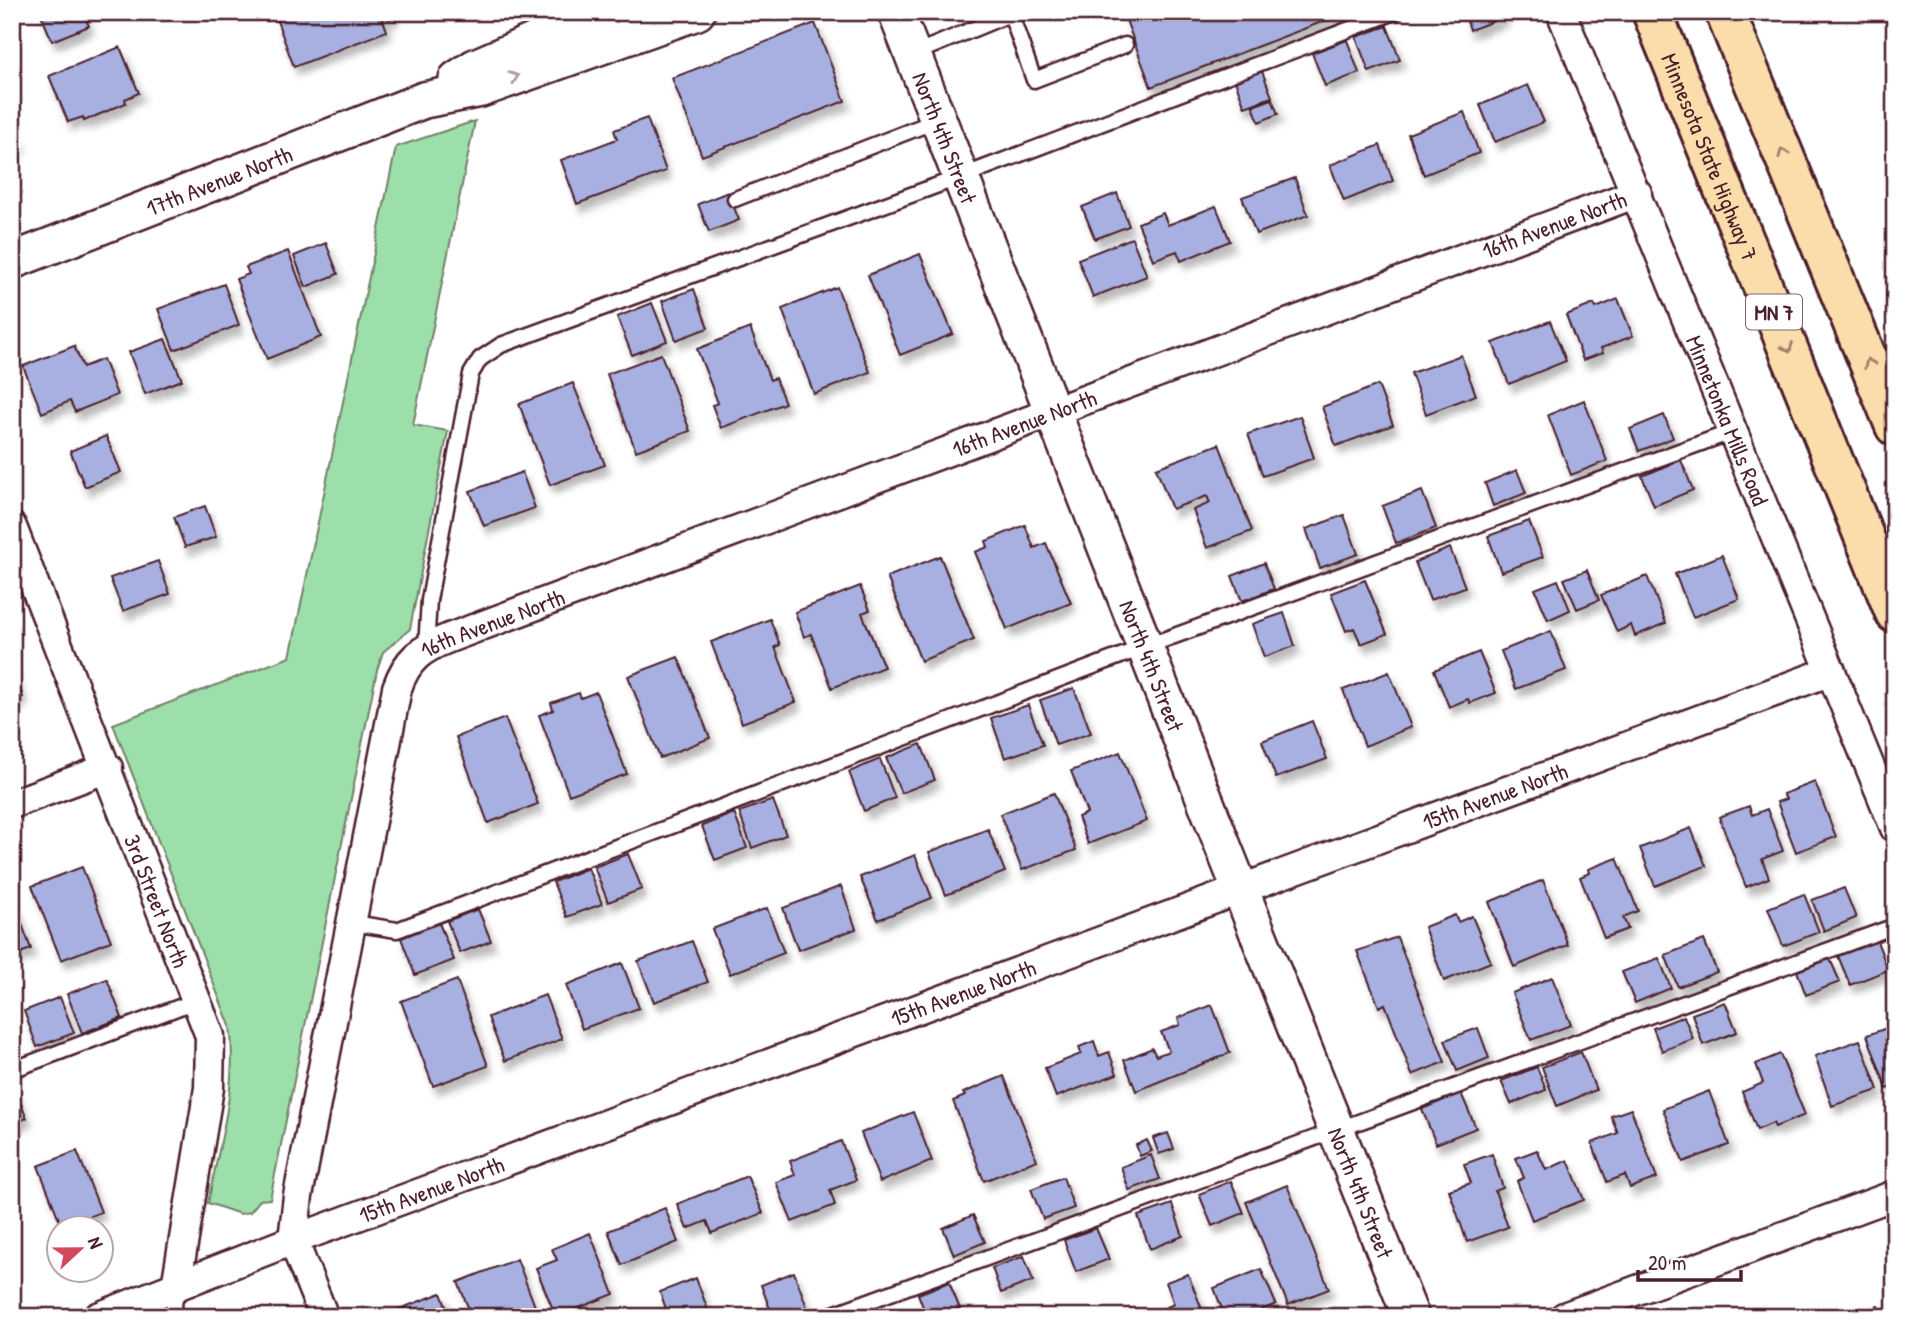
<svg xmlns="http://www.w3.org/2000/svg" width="1907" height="1329" viewBox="0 0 1907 1329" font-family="'Patrick Hand',sans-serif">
  <defs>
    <filter id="shadow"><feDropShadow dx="4.5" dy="8" stdDeviation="3.5" flood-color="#0004"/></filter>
  </defs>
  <rect width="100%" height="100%" fill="#fff"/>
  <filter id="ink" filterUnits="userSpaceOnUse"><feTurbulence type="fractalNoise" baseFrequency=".0143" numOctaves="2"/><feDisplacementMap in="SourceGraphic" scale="14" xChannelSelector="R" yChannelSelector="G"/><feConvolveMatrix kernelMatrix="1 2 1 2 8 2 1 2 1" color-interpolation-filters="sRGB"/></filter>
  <g filter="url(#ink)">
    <!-- green -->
    <path fill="#9cdfaa" stroke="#737f6a" stroke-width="2" d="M475,121l-62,304 35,6 -38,198 -27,23 -6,18 -107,529 -10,1 -10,12 -10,2 -32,-11c11,-58 30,-118 22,-177l-117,-302 177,-67 106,-510z"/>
    <!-- building -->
    <path fill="#a7b0e0" stroke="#4a1f2b" stroke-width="2" filter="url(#shadow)" d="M40,12h43l6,14 -37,15z
      M290,12h103l-2,7 -9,-2 5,14 -93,36 -18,-49z
      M1123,12h225l-197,75z
      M1464,12h39l2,5 -35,13z
      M815,23l30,78 -143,55 -30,-78z
      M1387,26l13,34 -31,12 -13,-35z
      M1347,40l12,33 -34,13 -13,-33z
      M120,47l19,46 -14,6 1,4 -42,18 -1,-4 -15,5 -19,-46z
      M1262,71l10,26 -27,10 -10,-26z
      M1528,85l16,37 -49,20 -15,-37z
      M1272,99l6,15 -19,8 -6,-16z
      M1464,112l15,41 -55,22 -16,-41z
      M647,118l19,53 -89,33 -16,-44 56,-21 -3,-9z
      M12,124l8,20 -8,4z
      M1380,145l13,36 -49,20 -14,-36z
      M1295,178l13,37 -52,19 -14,-37z
      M728,192l11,28 -30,12 -11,-28z
      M1117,193l12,33 -34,13 -13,-32z
      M1216,206l14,35 -49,20 -4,-10 -24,9 -15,-37 25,-10 5,12z
      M1132,238l15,38 -54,21 -15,-38z
      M326,243l12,31 -32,13 -12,-31z
      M288,251l33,86 -54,22 -31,-80 13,-5 -3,-7z
      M920,254l33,80 -53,21 -32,-80z
      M224,284l15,41 -65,25 -16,-41z
      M837,287l33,85 -56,22 -32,-85z
      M694,289l14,39 -32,12 -14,-39z
      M1618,299l15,37 -32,12 2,5 -20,7 -17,-45 28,-11 2,4z
      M652,303l15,38 -35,14 -15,-38z
      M1550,321l16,40 -57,23 -16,-41z
      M750,328l20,52 5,-2 10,25 -64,25 -9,-23 6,-2 -21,-54z
      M165,339l17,41 -37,14 -16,-42z
      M74,346l9,21 20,-8 14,36 -42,17 -5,-11 -28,12 -19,-47z
      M661,354l29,77 -54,20 -29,-77z
      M1461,355l15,40 -50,19 -15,-41z
      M573,383l32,82 -55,20 -31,-81z
      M1378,385l15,40 -57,21 -14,-39z
      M1584,400l23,61 -36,14 -23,-60z
      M1664,415l9,23 -34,13 -9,-22z
      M1300,416l14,42 -51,18 -15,-42z
      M106,436l15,36 -36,15 -15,-36z
      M1219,444l33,87 -45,17 -14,-38 17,-7 -3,-7 -35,13 -16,-41z
      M1681,460l12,30 -39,16 -12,-30z
      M1517,470l9,23 -33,13 -8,-23z
      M522,472l13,36 -51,18 -14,-35z
      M1422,491l14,37 -40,15 -14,-37z
      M205,506l11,31 -31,10 -11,-30z
      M1344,515l14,39 -38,14 -14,-39z
      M1529,521l14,36 -42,15 -13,-36z
      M1025,525l9,23 12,-5 25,60 -64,26 -32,-77 13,-5 -2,-6z
      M1450,548l15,39 -35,13 -15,-38z
      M1722,555l17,44 -46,18 -18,-43z
      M940,556l34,84 -53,21 -34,-84z
      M158,561l12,33 -47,17 -13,-33z
      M1264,563l10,26 -32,12 -10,-25z
      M1587,570l12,30 -22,9 -13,-30z
      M1647,576l19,47 -31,13 -4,-11 -14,7 -16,-37z
      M1365,580l22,54 -26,10 -7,-16 -8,3 -15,-38z
      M1558,580l12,30 -22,10 -13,-31z
      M860,586l10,24 -8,3 22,54 -52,21 -21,-54 -7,3 -9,-25z
      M1284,613l11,33 -31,11 -12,-33z
      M770,619l10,26 -5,2 21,55 -54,21 -31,-81z
      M1551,631l15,39 -50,19 -15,-38z
      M1479,652l17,41 -26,10 -2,-4 -19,8 -15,-37z
      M678,657l32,81 -50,20 -32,-82z
      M12,669l11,28 -11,4z
      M1389,672l22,55 -46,19 -22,-56z
      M1074,688l17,45 -35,12 -16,-45z
      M596,692l31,82 -58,21 -30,-80 14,-5 -2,-7 28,-10 2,5z
      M1028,705l15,40 -38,13 -14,-40z
      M505,718l33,86 -50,19 -32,-86z
      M1312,721l15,38 -51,19 -14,-37z
      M921,744l14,36 -34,13 -15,-35z
      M1120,752l27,69 -59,23 -10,-27 9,-4 -16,-42z
      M880,759l15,39 -31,13 -15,-39z
      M1815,782l21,55 -40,15 -19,-50 9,-3 -3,-5z
      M1054,793l22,57 -54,20 -22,-56z
      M773,800l13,35 -34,13 -13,-36z
      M1749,806l3,9 15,-6 16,42 -21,8 7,19 -23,9 -27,-70z
      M734,813l13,35 -32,12 -13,-34z
      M1691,828l15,38 -51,20 -15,-38z
      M988,829l17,43 -59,23 -17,-43z
      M628,854l14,35 -34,13 -14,-35z
      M915,855l17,43 -54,22 -18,-43z
      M1617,858l21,53 -15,6 5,12 -24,9 -24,-61 9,-4 -1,-4z
      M82,867l29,74 -50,19 -29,-74z
      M588,868l14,36 -35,13 -14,-35z
      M1543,880l25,65 -54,22 -25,-65z
      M841,886l15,43 -58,21 -15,-42z
      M1844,888l12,30 -32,13 -12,-31z
      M1804,894l15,38 -36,14 -15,-38z
      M15,905l16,44 -19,7v-50z
      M767,908l17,45 -54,21 -18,-45z
      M478,909l13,32 -31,12 -13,-32z
      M1455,915l3,7 14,-6 19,46 -47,19 -20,-54z
      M439,923l15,37 -39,15 -14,-37z
      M1397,937l48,125 -33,13 -27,-71 -6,3 -22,-56z
      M1704,940l13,32 -39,15 -13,-32z
      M692,941l16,41 -54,20 -16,-41z
      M1877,941l11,29 -38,15 -12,-29z
      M1659,958l12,30 -36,15 -13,-31z
      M1830,959l10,23 -34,13 -9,-24z
      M622,963l17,45 -57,21 -16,-44z
      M1552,977l19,48 -40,15 -19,-47z
      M107,979l15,39 -40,15 -15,-39z
      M457,980l31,86 -55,20 -32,-85z
      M545,995l17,44 -57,22 -17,-44z
      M60,997l14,36 -37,14 -13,-36z
      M1725,1002l12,30 -34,13 -11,-31z
      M1212,1005l18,48 -94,38 -12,-31 28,-12 4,8 13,-5 -8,-19 19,-7 -2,-7z
      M1684,1016l9,23 -31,12 -9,-23z
      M1895,1025v61l-8,3 -20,-54z
      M1478,1028l11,30 -32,13 -12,-31z
      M1860,1040l18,50 -46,16 -17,-50z
      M1094,1041l5,15 10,-4 8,22 -61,23 -11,-29 36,-14 -2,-7z
      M1581,1052l15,38 -39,16 -15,-39z
      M1780,1054l25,61 -30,12 -2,-4 -16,7 -15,-38 21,-9 -7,-19z
      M1537,1067l9,23 -35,14 -10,-23z
      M1004,1076l33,84 -53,21 -31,-80 12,-5 -2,-3z
      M12,1084l15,34 -15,6z
      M1709,1091l20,54 -46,17 -20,-53z
      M1461,1093l15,35 -40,16 -14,-35z
      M1631,1109l26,69 -27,10 -5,-13 -18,7 -15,-39 26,-10 -7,-17z
      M913,1112l19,49 -52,21 -19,-49z
      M1168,1133l6,16 -15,5 -6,-16z
      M1147,1140l5,11 -12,5 -4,-11z
      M841,1141l15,39 -26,10 5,15 -43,17 -16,-40 19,-7 -5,-14z
      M1537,1150l9,20 22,-10 16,40 -52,20 -15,-39 7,-3 -8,-20z
      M77,1151l24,61 -39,15 -24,-61z
      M1492,1154l11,34 -8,3 13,36 -41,15 -18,-52 22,-7 -7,-19z
      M1151,1155l9,24 -31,11 -8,-23z
      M747,1176l16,37 -51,20 -5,-12 -20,8 -10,-25z
      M1063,1177l11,31 -31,11 -12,-30z
      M1231,1181l13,32 -32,13 -13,-32z
      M1287,1185l42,104 -41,16 -42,-103z
      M1172,1204l11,32 -33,13 -12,-33z
      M665,1208l13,34 -56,23 -14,-34z
      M973,1215l12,27 -31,13 -11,-27z
      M1096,1228l13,31 -33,13 -12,-32z
      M590,1233l24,61 -58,23 -20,-49 21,-8 -5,-11z
      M1024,1256l9,25 -32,12 -9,-25z
      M517,1259l22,58h-67l-14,-35z
      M1261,1269l15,35 -30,13h-21l-11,-29z
      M794,1272l13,35 -34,10 -12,-32z
      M1188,1274l17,43h-61l30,-13 -8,-22z
      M696,1278l13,35 -9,4h-31l-9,-25z
      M949,1282l11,27 -21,8h-12l-9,-23z
      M441,1293l9,24h-48l-3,-8z
      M1878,1306l4,11h-32z
      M878,1309l3,8h-23z"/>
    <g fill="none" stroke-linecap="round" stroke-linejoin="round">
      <!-- service casing -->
      <g stroke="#4a1f2b" stroke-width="19">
        <path id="service" d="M1010,12l24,68 91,-35
          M913,54l97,-40
          M735,199l203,-79
          M426,647l3,-47 42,-226 9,-15 21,-14 459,-168 435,-165
          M353,923l44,7 750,-284 587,-215
          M12,1070l186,-70
          M173,1317l3,-30
          M825,1317l1070,-391"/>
      </g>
      <!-- minor casing -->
      <g stroke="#4a1f2b" stroke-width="33">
        <g id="minor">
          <path id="s1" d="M1561,12l334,816"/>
          <path id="s2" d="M12,527l198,509 -1,52 -33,199"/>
          <path d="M12,804l96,-36"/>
          <path id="s3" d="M98,1317l195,-77 1538,-569"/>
          <path id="s4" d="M324,1317l-31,-77 5,-44 99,-508c10,-29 24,-39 52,-50l1188,-445"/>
          <path d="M1564,1317l331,-122"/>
        </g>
      </g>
      <!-- tertiary casing -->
      <g stroke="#4a1f2b" stroke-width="40">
        <g id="tertiary">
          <path id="s5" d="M896,12l329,839 186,466"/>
          <path d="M457,79l18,-12 126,-55"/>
          <path id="s6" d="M12,261l412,-161 57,-11 216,-77"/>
        </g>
      </g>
      <!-- trunk casing -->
      <g stroke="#4a1f2b" stroke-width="44">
        <g id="trunk">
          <path id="s7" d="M1652,12l243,601"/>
          <path d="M1725,12l170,414"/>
        </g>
      </g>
      <!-- service -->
      <use href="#service" stroke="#fff" stroke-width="14"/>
      <!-- minor -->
      <use href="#minor" stroke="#fff" stroke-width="28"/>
      <!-- tertiary -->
      <use href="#tertiary" stroke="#fff" stroke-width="35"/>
      <!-- trunk -->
      <use href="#trunk" stroke="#fbddab" stroke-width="38"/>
    </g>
    <!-- one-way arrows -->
    <defs><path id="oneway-chevron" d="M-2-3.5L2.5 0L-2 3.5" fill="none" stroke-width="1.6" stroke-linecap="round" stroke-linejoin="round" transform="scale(1.75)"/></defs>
    <use stroke="#ae9aa0" href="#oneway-chevron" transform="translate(514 77) rotate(-20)"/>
    <g stroke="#a27e6b">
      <use href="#oneway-chevron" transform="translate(1783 153) rotate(-112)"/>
      <use href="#oneway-chevron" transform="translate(1788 348) rotate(68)"/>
      <use href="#oneway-chevron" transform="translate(1869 363) rotate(-112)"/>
    </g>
  </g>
  <g text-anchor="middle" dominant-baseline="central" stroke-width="5" stroke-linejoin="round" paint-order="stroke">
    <!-- shield labels -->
    <rect fill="#fff" stroke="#80626b" stroke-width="2" x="1746" y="294.5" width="56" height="35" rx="5"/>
    <g font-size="21" font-weight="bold" fill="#4a1f2b">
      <text x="1774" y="312">MN 7</text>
    </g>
    <!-- street labels -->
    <g font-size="23" fill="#4a1f2b" stroke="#fff">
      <text stroke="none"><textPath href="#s5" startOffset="135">North 4th Street</textPath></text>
      <text stroke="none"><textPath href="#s7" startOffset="156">Minnesota State Highway 7</textPath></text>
      <text stroke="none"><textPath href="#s6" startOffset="222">17th Avenue North</textPath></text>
      <text stroke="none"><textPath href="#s4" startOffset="1900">16th Avenue North</textPath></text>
      <text stroke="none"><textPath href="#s1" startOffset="441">Minnetonka Mills Road</textPath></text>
      <text stroke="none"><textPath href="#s4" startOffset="1334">16th Avenue North</textPath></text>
      <text stroke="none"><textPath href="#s4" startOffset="766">16th Avenue North</textPath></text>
      <text stroke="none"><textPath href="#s5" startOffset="702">North 4th Street</textPath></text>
      <text stroke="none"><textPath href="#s3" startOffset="1491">15th Avenue North</textPath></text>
      <text stroke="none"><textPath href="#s2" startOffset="401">3rd Street North</textPath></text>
      <text stroke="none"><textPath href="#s3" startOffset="924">15th Avenue North</textPath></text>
      <text stroke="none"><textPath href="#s3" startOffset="357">15th Avenue North</textPath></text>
      <text stroke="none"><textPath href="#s5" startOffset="1269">North 4th Street</textPath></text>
    </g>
  </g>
  <!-- margin -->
  <rect width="1907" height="1329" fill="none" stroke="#fff" stroke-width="42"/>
  <rect x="21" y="21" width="1865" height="1287" fill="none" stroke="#4a1f2b" stroke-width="2.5" filter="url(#ink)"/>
  <!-- north arrow -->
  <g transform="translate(80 1249) rotate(68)"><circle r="33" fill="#ffffff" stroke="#b7a5aa" stroke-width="2"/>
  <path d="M0-5L12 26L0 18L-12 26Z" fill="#d1495b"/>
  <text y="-10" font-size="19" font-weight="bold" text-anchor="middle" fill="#4a1f2b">N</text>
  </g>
  <!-- scale -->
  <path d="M1638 1270v10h103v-10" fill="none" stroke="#4a1f2b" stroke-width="3.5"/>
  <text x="1648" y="1270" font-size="21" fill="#4a1f2b" stroke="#ffffff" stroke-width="5" paint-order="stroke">20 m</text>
</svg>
